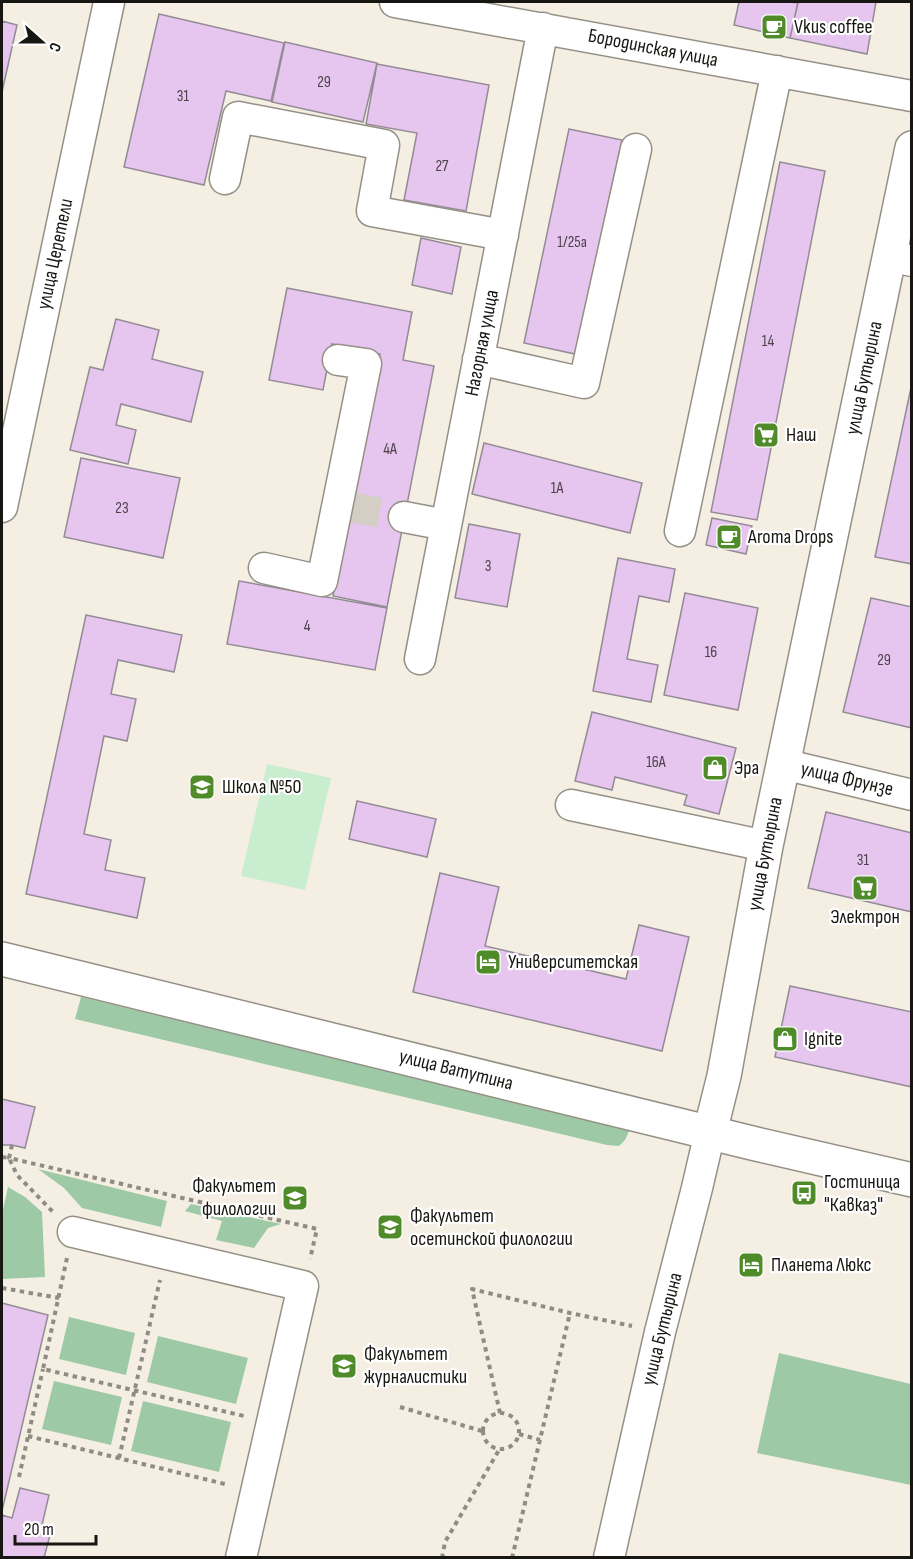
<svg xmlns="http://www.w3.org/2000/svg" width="913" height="1559" viewBox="0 0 913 1559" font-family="'Sofia Sans Condensed',sans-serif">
  <rect width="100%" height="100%" fill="#f5efe3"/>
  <!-- green -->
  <path fill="#c8edcf" d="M267,764l64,14 -26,112 -64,-14z"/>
  <!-- forest -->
  <path fill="#9dc9a6" d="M81,997l549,132 -5,11 -6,6 -12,-1 -532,-126z
    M38,1169l129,32 -6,26 -79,-19 -18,-20z
    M8,1187l17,10 17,15 3,65 -43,2v-65z
    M191,1204l90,20 -13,4 -14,20 -38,-8 6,-19 -37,-10z
    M69,1317l66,16 -9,42 -67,-16z
    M158,1336l90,22 -12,46 -89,-22z
    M779,1353l132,31v101l-154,-32z
    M54,1381l68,16 -11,48 -69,-16z
    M143,1401l88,21 -12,50 -88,-21z"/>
  <!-- building -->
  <path fill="#e6c5ef" stroke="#938b95" stroke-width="1.5" d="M739,2h51l8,1 -8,35 -56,-13z
    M798,2h78l-9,52 -77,-16z
    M159,14l125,29 -13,58 -45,-10 -22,94 -80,-18z
    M2,21l15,4 -15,67z
    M285,42l92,21 -14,59 -91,-20z
    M377,64l112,21 -23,126 -62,-11 13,-67 -51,-9z
    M569,129l53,11 -47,214 -51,-11z
    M780,162l45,9 -68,349 -46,-8z
    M421,238l40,9 -9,47 -40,-9z
    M287,288l125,24 -9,48 31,6 -47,241 -54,-11 47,-242 -48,-10 -9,46 -54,-10z
    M116,319l43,11 -7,29 51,13 -12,50 -70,-18 -5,21 20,5 -8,34 -58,-14 20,-83 13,3z
    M912,383v181l-37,-7z
    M484,443l158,40 -12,50 -158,-39z
    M81,458l99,20 -17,80 -99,-21z
    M712,518l40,8 -6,28 -40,-9z
    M469,524l51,10 -13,73 -52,-9z
    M618,558l57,11 -6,33 -30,-6 -12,63 31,6 -7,37 -58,-11z
    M239,581l148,27 -12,62 -148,-26z
    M685,593l73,15 -20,102 -74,-15z
    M871,598l41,9v121l-69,-16z
    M86,615l96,20 -8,37 -56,-12 -7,34 25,5 -9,42 -23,-5 -20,98 27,6 -6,30 40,8 -8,40 -111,-24z
    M592,712l144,36 -17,66 -35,-9 3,-10 -72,-18 -3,13 -37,-9z
    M357,801l79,18 -9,38 -78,-18z
    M826,812l86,21v79l-104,-24z
    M440,873l59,14 -14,59 141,33 13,-54 50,12 -27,114 -249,-59z
    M790,986l122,26v75l-137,-30z
    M2,1099l33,8 -10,41 -13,-3h-10z
    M2,1303l46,12 -46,196z
    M20,1488l29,7 -7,30 10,2 -8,31h-42v-43l10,3z"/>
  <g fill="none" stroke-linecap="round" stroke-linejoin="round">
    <!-- minor-tunnel -->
    <path stroke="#d4cec4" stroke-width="30" stroke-dasharray="30 15" stroke-linecap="butt" d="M350,507l54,10"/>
    <!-- minor casing -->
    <g stroke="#959085" stroke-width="33">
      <path id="minor" d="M395,2l517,94
        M225,179l13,-62 146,28 -12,66 131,24
        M889,256l23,5
        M478,359l106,24 52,-234
        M2,507l107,-505
        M404,517l42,8
        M680,531l97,-460
        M264,568l58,13 44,-217 -28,-4
        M420,659l123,-631
        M783,764l129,31
        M571,805l195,41
        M73,1232l230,54 -62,272
        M609,1558l51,-226 37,-144 13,-56"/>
    </g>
    <!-- major casing -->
    <g stroke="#959085" stroke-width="36">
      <path id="major" d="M2,959l754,185 156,36
        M710,1132l14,-56 42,-230 146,-698"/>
    </g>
    <!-- path -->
    <path stroke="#908c84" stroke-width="4" stroke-dasharray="4.5 4.5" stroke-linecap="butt" d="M12,1145l-3,13 308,71 -7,30
      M2,1157l7,1 8,17 38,39
      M67,1258l-24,111 201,47
      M2,1288l57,10
      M400,1407l82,24
      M483 1431a18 18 0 1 1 36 0a18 18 0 1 1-36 0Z
      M500,1413l-28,-124 98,24 62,13
      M519,1434l21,6
      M28,1436l201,49
      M119,1458l41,-178
      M19,1477l24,-108
      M442,1558l3,-16 54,-92
      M512,1558l58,-245"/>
    <!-- minor -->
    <use href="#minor" stroke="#fff" stroke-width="30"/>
    <!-- major -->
    <use href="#major" stroke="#fff" stroke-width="33"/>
  </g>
  <!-- icons -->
  <defs>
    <g id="cafe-square" transform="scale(1.35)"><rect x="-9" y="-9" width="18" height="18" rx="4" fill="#4f8b29" stroke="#fff"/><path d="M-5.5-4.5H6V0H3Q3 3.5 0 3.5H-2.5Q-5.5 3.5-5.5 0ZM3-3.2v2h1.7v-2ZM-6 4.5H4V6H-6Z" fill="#fff"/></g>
    <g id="supermarket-square" transform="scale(1.35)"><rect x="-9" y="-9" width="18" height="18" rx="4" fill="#4f8b29" stroke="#fff"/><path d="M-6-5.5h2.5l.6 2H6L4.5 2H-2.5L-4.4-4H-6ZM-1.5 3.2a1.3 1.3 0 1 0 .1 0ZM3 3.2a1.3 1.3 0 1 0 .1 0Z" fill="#fff"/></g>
    <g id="shop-square" transform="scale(1.35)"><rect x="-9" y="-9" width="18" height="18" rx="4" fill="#4f8b29" stroke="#fff"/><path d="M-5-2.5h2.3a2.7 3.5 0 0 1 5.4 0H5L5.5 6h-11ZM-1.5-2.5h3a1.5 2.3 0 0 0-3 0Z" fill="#fff"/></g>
    <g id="school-square" transform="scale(1.35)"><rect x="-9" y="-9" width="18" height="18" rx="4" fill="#4f8b29" stroke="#fff"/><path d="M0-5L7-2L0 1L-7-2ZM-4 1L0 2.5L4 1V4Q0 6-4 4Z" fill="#fff"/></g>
    <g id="hotel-square" transform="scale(1.35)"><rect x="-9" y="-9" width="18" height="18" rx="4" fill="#4f8b29" stroke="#fff"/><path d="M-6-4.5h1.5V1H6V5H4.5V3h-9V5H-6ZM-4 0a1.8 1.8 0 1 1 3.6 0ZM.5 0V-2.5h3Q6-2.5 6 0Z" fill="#fff"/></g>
    <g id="bus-square" transform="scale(1.35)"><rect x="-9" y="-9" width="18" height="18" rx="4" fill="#4f8b29" stroke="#fff"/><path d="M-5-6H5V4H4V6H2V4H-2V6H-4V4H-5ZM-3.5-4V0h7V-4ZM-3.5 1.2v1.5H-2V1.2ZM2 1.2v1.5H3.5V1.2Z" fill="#fff"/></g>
    <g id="university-square" transform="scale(1.35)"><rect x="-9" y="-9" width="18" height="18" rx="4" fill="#4f8b29" stroke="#fff"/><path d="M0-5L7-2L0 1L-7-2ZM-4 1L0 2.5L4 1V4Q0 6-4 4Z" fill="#fff"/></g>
  </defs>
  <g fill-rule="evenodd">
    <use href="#cafe-square" x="774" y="27"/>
    <use href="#supermarket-square" x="766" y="435"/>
    <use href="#cafe-square" x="729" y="537"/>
    <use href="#shop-square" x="715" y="768"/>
    <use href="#school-square" x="202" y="787"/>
    <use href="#supermarket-square" x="865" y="888"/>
    <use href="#hotel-square" x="488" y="962"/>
    <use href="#shop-square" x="785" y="1039"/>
    <use href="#bus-square" x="804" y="1193"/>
    <use href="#university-square" x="295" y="1198"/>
    <use href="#university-square" x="390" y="1227"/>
    <use href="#hotel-square" x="751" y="1265"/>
    <use href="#university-square" x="344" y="1366"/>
  </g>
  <g text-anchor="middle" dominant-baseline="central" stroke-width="4.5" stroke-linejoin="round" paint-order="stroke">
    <!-- number labels -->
    <g font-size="16" fill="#4c4249">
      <text x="324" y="82">29</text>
      <text x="183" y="96">31</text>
      <text x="442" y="166">27</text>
      <text x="572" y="242">1/25а</text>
      <text x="768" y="341">14</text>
      <text x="390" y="449">4А</text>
      <text x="557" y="488">1А</text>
      <text x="122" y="508">23</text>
      <text x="488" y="566">3</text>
      <text x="307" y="626">4</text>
      <text x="711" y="652">16</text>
      <text x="884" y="660">29</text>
      <text x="656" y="762">16А</text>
      <text x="863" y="860">31</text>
    </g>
    <!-- poi labels -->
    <g font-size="20" fill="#181612" stroke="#fff" text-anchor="start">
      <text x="794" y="27">Vkus coffee</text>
      <text x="786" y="435">Наш</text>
      <text x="748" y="537">Aroma Drops</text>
      <text x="734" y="768">Эра</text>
      <text x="222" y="787">Школа №50</text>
      <text x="865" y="917" text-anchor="middle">Электрон</text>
      <text x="508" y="962">Университетская</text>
      <text x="804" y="1039">Ignite</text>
      <text x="824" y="1182">Гостиница<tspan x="824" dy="23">"Кавказ"</tspan></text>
      <text x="276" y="1186" text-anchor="end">Факультет<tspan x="276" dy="23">филологии</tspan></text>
      <text x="410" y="1216">Факультет<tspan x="410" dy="23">осетинской филологии</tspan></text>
      <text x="771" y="1265">Планета Люкс</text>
      <text x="364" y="1354">Факультет<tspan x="364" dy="23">журналистики</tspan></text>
    </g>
    <!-- street labels -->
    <g font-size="20" fill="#181612" stroke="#fff">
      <text transform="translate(653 48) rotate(11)">Бородинская улица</text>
      <text transform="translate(55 254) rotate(-78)">улица Церетели</text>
      <text transform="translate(482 343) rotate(-79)">Нагорная улица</text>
      <text transform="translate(864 378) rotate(-78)">улица Бутырина</text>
      <text transform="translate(847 779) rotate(13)">улица Фрунзе</text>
      <text transform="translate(765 854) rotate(-79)">улица Бутырина</text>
      <text transform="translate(456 1070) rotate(14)">улица Ватутина</text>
      <text transform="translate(662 1329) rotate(-76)">улица Бутырина</text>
    </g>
  </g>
  <!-- border -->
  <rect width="913" height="1559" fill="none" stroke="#181612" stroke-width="6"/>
  <!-- north arrow -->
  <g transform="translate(42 42) rotate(111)" stroke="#ffffff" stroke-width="4.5" paint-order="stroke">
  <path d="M0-4.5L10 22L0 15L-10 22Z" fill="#181612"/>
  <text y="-9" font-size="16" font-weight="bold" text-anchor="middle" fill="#181612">С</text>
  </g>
  <!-- scale -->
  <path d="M15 1535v9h81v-9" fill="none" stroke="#181612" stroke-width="3"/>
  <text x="24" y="1535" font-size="18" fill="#181612" stroke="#ffffff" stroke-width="4.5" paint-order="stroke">20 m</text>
</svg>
